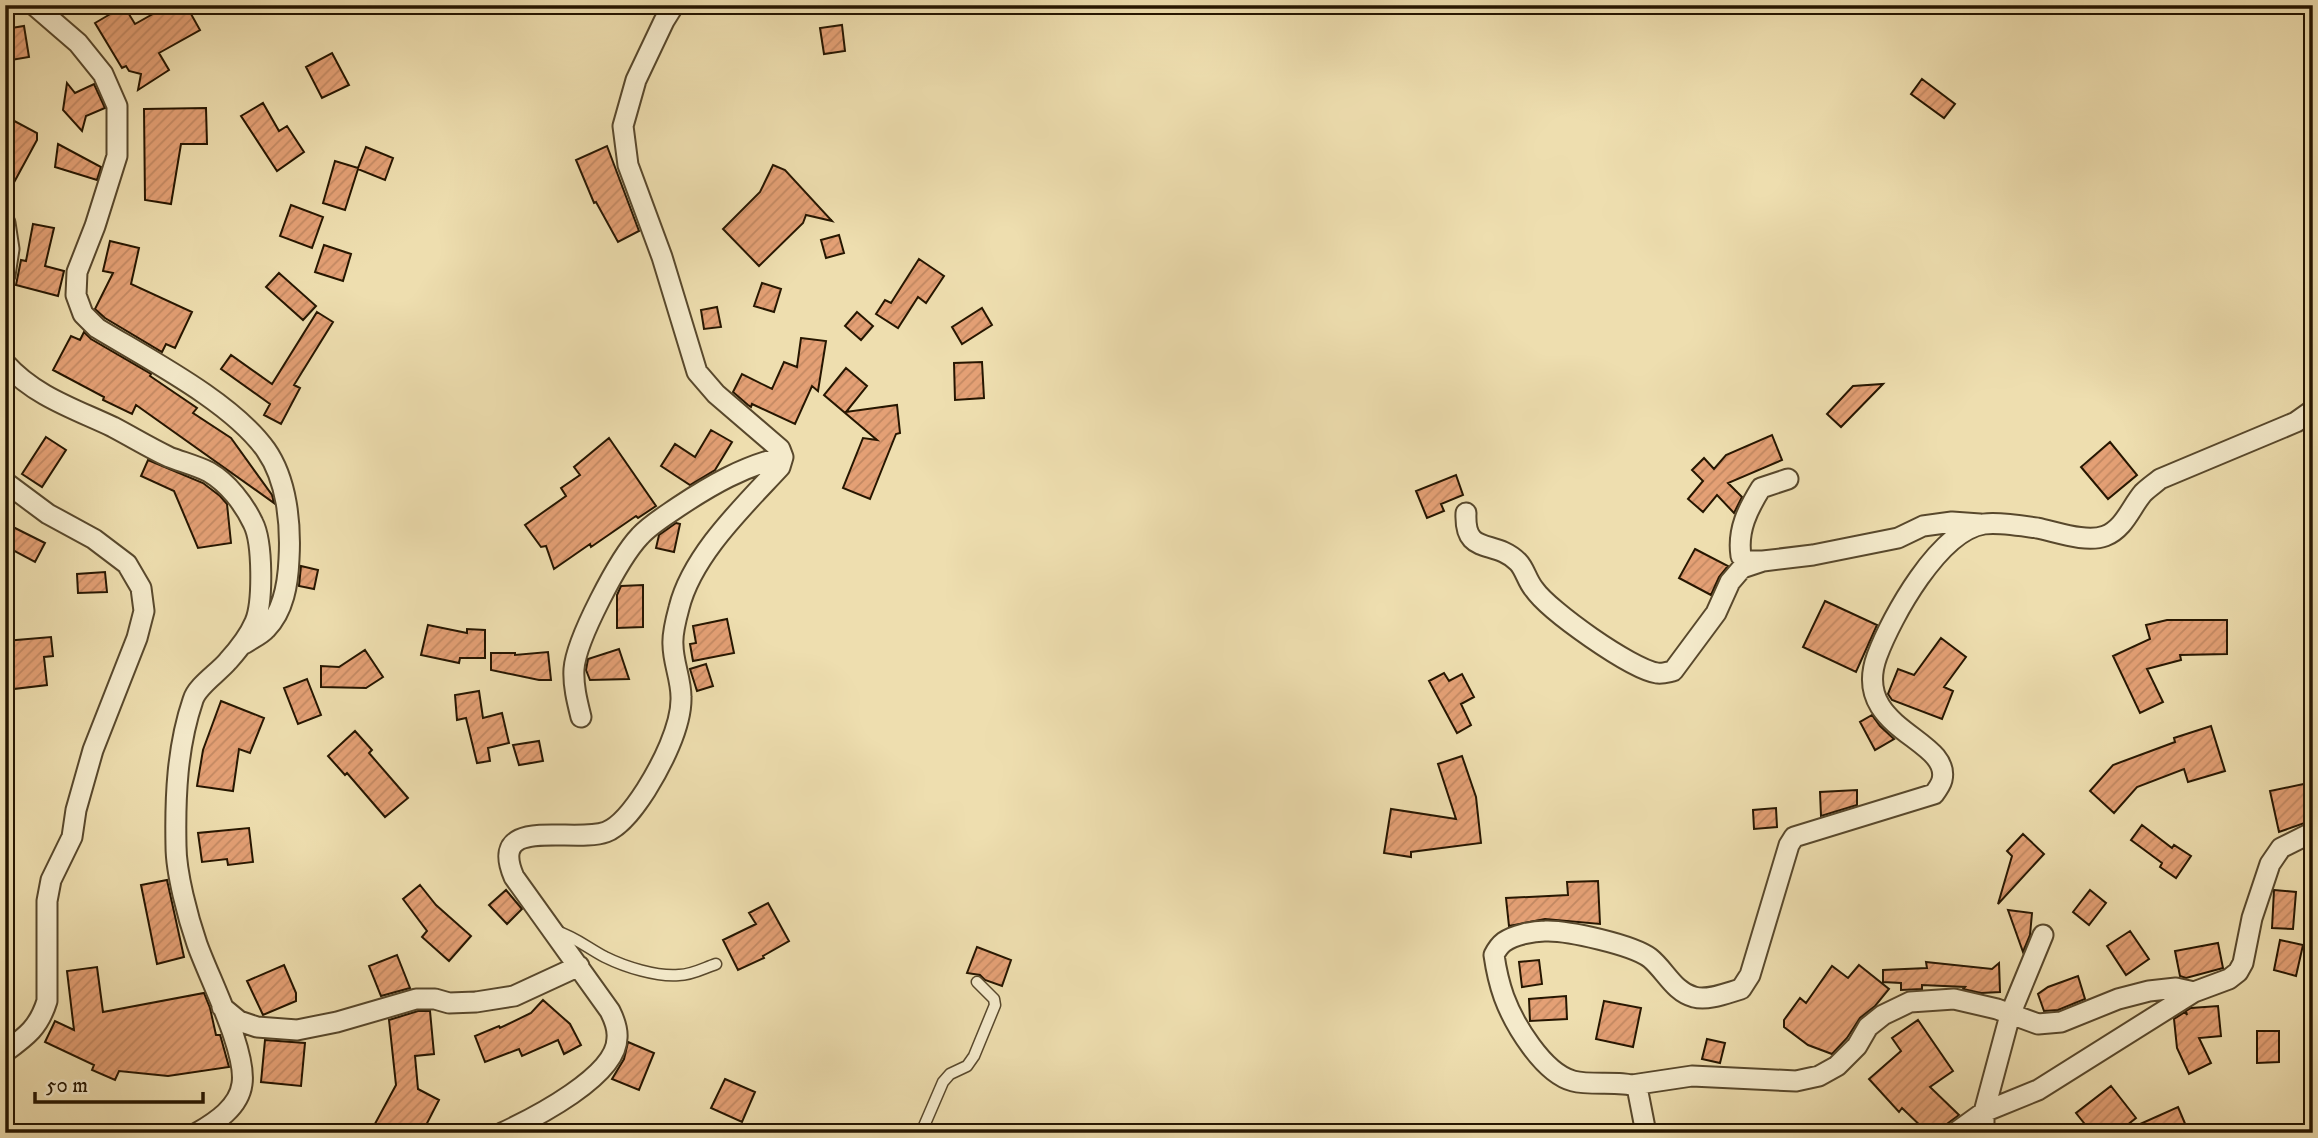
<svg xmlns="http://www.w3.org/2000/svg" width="2318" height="1138" viewBox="0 0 2318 1138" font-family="'IM FELL DW Pica',serif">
  <defs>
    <pattern id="building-hatch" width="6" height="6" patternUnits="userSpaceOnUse" patternTransform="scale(1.75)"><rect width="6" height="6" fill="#e4a075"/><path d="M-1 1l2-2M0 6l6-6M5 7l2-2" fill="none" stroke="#c38963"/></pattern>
  </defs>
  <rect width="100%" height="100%" fill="#eedeaf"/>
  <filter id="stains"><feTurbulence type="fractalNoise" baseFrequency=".00286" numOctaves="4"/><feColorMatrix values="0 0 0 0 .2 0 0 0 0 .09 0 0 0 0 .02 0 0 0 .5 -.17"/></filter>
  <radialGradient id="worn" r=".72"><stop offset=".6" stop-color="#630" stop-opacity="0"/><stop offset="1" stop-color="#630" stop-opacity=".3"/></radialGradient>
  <!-- building -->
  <path fill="url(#building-hatch)" stroke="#261601" stroke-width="2" d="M169,5h17l14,25 -41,23 10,17 -31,20 3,-16 -12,-3 -3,-5 -4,2 -27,-45 29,-17 11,18z
    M842,25l3,26 -21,3 -4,-26z
    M24,26l5,31 -24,4v-32z
    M332,53l17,32 -27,13 -16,-31z
    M1922,79l33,25 -11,14 -33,-24z
    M67,83l8,10 19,-9 11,24 -19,8 -4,15 -19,-21z
    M263,103l16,28 8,-5 17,26 -27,19 -36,-55z
    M206,108l1,36h-26l-10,60 -26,-4 -1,-91z
    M5,116l32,17v7l-32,59z
    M58,144l43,23 -4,13 -42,-13z
    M607,146l32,85 -21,11 -22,-40 -2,1 -18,-43z
    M366,147l27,11 -8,22 -27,-11 -13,41 -22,-7 12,-42 23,7z
    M773,165l12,5 47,51 -26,-6 -3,8 -44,43 -36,-37 37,-37z
    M291,205l32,12 -11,31 -32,-12z
    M33,224l21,4 -9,38 19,5 -6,25 -42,-11 5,-25 5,1z
    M839,235l5,18 -18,5 -5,-18z
    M110,241l29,7 -8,36 61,28 -17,36 -9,-4 -4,8 -57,-34 -10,-9 18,-36 -10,-2z
    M324,245l27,9 -8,27 -28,-9z
    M919,259l25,17 -18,27 -8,-6 -20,31 -22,-14 9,-14 6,3z
    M279,273l37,33 -13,14 -37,-33z
    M762,283l19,6 -7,23 -20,-6z
    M717,307l4,20 -17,2 -3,-19z
    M982,308l10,17 -30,19 -10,-17z
    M317,312l16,10 -39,63 6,3 -19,36 -17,-9 6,-11 -49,-35 10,-14 41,29z
    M857,312l16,14 -12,14 -16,-14z
    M84,332l7,7 60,35 -1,2 47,32 -4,5 38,25 41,57 2,8 -138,-98 -4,9 -29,-14 1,-3 -51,-27 18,-34 9,4z
    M801,338l25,3 -8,50 -6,-5 -17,38 -43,-20 -1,3 -3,-2 -15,-13 9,-18 30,15 12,-27 13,5z
    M982,362l2,36 -29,2 -1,-37z
    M846,368l21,18 -21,26 51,-7 3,28 -4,1 -26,65 -27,-11 20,-50 14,2 -53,-45z
    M1883,384l-42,43 -14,-13 26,-28z
    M711,430l21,12 -17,28 -25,15 -29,-19 14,-22 20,13z
    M1772,435l10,25 -54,23 14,14 -8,16 -17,-18 -14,17 -15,-13 15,-18 -11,-11 12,-12 10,11 12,-14z
    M46,437l20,13 -24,37 -20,-13z
    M609,438l47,68 -18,12 -2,-2 -45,31 -1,-3 -36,25 -8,-23 -5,1 -16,-22 41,-29 -5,-8 19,-13 -6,-8z
    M2110,442l27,33 -29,24 -27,-32z
    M148,460l55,23 17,13 7,8 4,39 -33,5 -24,-57 -33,-15z
    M1456,475l7,20 -22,9 3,7 -17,7 -11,-27z
    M5,523l40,20 -10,19 -30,-16z
    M676,523l4,1 -6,28 -18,-4 3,-13z
    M1695,549l33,17 -9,11 -8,18 -32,-17z
    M301,566l17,4 -4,19 -15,-3z
    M105,572l2,20 -29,1 -1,-19z
    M643,585v42l-26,1v-33l4,-9z
    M1825,601l52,24 -21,47 -53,-25z
    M727,619l7,34 -41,8 -3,-17 6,-1 -3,-17z
    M2167,620h60v34l-47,1 1,5 -34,9 16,33 -23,11 -27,-57 37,-17 -4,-14z
    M428,625l39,8v-4l18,1v28h-25l-1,5 -38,-8z
    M51,637l2,19 -9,1 3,28 -42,5v-49z
    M1941,638l25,19 -22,30 9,4 -11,28 -50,-19 -4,-6 10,-25 16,6z
    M619,649l10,30 -39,1 -4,-10 2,-11z
    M365,650l18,27 -17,11 -45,-1v-21l18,1z
    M548,652l3,28h-12l-48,-10v-17h24v2z
    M706,664l7,22 -16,5 -7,-22z
    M1444,673l5,8 13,-7 12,23 -13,7 10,21 -14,8 -28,-52z
    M307,679l14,36 -23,9 -14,-36z
    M479,691l4,27 19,-5 7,30 -21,5 2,13 -13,2 -11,-45 -9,2 -2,-25z
    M221,701l43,17 -14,35 -11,-4 -6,42 -36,-5 6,-36z
    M1872,715l8,11 14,13 -19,11 -15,-28z
    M2211,726l14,45 -37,11 -4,-13 -47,18 -23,26 -24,-22 23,-26 62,-23 -1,-4z
    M355,731l17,19 -3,3 39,45 -23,19 -38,-44 -2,2 -17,-19z
    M539,741l4,20 -24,4 -6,-20z
    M1462,756l14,41 5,46 -70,9v5l-27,-4 7,-44 65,10 -18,-55z
    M2313,782v38l-34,12 -9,-41z
    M1857,790v15l-36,11 -1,-24z
    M1776,808l1,19 -23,2 -1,-19z
    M2142,825l30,23 2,-3 17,11 -15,22 -16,-11 2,-4 -31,-23z
    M249,828l4,34 -25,3 -1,-6 -25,3 -4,-29z
    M2023,834l21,20 -46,50 14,-48 -5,-5z
    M167,880l17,77 -27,7 -16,-79z
    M1598,881l2,43 -55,-5 -36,7 -3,-28 62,-3 -1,-13z
    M420,885l16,20 35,31 -22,25 -27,-24 5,-6 -24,-32z
    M506,890l16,19 -15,15 -18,-19z
    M2090,890l16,13 -17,22 -16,-13z
    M2274,890l22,2 -3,37 -21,-1z
    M768,903l21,38 -26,15 1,2 -26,12 -15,-30 33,-16 -7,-11z
    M2008,910l24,3 -2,22 -7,17z
    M2130,931l19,28 -23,16 -19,-29z
    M2280,940l23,5 -7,31 -22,-6z
    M2218,943l5,25 -37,10 -6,-2 -5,-25z
    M977,947l34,13 -9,26 -17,-6 -5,-5 -13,-2z
    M397,955l13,33 -29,8 -12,-30z
    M1539,960l3,24 -20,3 -3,-25z
    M1926,962l66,7 7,-6 1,29 -19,1 -18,-4 2,-2 -43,-2v4l-21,1v-7l-18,-1v-12l44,-2z
    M284,965l12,28v8l-33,14 -16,-34z
    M1859,965l30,24 -14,17 -15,12 -13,20 -15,16 -24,-9 -24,-18v-7l16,-22 6,5 26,-37 16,12z
    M97,967l6,45 101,-19 6,15 6,27h4l1,3 8,29 -61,9 -49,-5 -4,9 -23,-10 2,-5 -49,-23 10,-21 19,9 -7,-59z
    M2078,976l7,23 -27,11 -14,1 -6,-17 10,-7z
    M1566,996l1,23 -37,2 -1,-22z
    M543,1000l27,24 11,21 -17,9 -6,-14 -36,16 -3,-7 -34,13 -10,-26 24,-10 1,2 31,-15z
    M1604,1001l37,7 -8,39 -37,-8z
    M2218,1006l3,30 -22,2 12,25 -22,11 -12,-26 -3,-29 11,-7 2,3 -1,-4 5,-3z
    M418,1011h12l4,43 -19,2 3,33 21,11 -17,33h-52l26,-48 -7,-65z
    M1918,1020l35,51 -23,16 29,28 -12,9 -4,9h-15l-26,-25 -3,4 -30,-33 32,-28 -9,-13z
    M2257,1031h22v31l-22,1z
    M1707,1039l18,4 -5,20 -18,-4z
    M265,1040l40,3 -4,43 -40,-4z
    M628,1042l26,11 -15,37 -27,-11 12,-20z
    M725,1079l30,13 -13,30 -31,-14z
    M2111,1086l25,32 -19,15h-25l-16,-20z
    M2178,1107l11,26h-69z"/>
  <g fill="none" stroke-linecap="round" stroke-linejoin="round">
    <!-- lane casing -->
    <g stroke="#58482c" stroke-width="13">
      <path id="lane" d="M556,931c19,6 32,17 49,26 20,10 52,20 74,18 13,0 25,-7 37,-11
        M921,1133l22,-51 7,-8 17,-8 7,-10 21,-51 -1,-6 -17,-17"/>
    </g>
    <!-- street casing -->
    <g stroke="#58482c" stroke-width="23">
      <path id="street" d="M34,5l44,38 25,31 14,32v50l-22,70 -18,46 -1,23 7,19 14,14c51,31 135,74 169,122 21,30 25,74 23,109 -1,24 -5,52 -23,70 -5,6 -15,10 -22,15
        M5,223l4,26 -4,26
        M5,363c29,33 70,46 108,64 19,10 37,21 56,30 13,5 28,9 40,15 19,11 35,32 44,51 10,19 10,80 2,99 -6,14 -17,28 -27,39 -10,12 -31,25 -35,39 -16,47 -18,97 -17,146 0,27 12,72 21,98 12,34 50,107 45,140 -3,23 -26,38 -45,49
        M5,482l43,32 46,25 33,25 14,24 3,23 -7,27 -44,112 -17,60 -4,27 -21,43 -4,21v100c-8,26 -20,35 -42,51
        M1466,513c-2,44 28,25 52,49 7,7 9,19 16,27 15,22 97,80 123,84 5,1 11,-1 16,-2l43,-58 14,-31 12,-14 21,-7 50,-6 85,-17 25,-12 29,-4 28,2
        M1762,561h-15l-6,-5c-4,-26 7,-47 20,-68l27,-9
        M581,717c-4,-16 -8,-32 -7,-48 2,-29 45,-111 66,-133 10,-11 25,-20 38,-29 33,-22 66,-41 105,-50
        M222,1007l17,14 18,6 40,3 40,-8 79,-23h19l14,4 27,-1 38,-6 65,-30
        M1632,1085l60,-9 104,5 23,-5 18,-10 20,-20 11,-19 15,-12 27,-13 44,-3 43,10 41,15 23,-2 57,-23 31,-8 27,-3 18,4
        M502,1133c32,-15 115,-57 115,-95 1,-10 -3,-19 -7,-27l-96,-134c-27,-63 59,-33 92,-45 16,-6 31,-28 40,-42 15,-24 36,-64 35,-93 0,-18 -8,-35 -8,-52 -1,-11 3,-26 6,-37 13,-53 65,-102 101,-141l3,-10 -3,-8 -64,-55 -19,-22 -35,-115 -34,-92 -5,-39 13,-46 28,-59 10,-16
        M1646,1133l-9,-46c-14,-7 -46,-1 -64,-6 -30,-8 -59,-57 -69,-84 -5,-14 -8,-28 -10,-42 2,-4 6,-10 10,-13 10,-7 29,-11 41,-11 22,-1 88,14 105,27 15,12 24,34 44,39 14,4 33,-4 47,-8l9,-14 39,-130 5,-8 140,-43c3,-4 7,-10 8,-14 10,-42 -92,-50 -65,-124 15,-40 62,-125 107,-132 14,-2 40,2 53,4 20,4 49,15 68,8 19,-7 26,-29 38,-43 5,-5 11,-9 17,-14l136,-57 17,-12
        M1955,1133l29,-21 54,-22 156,-98 35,-13 9,-7 5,-9 9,-45 18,-54 11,-16 32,-16
        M1984,1133v-21l26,-97 33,-80"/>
    </g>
    <!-- lane -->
    <use href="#lane" stroke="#f4eacb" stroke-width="10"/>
    <!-- street -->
    <use href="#street" stroke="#f4eacb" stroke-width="19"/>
  </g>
  <!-- margin -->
  <rect width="2318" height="1138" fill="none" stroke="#eedeaf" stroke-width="28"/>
  <rect x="7" y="7" width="2304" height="1124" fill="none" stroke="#261601" stroke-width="3.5"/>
  <rect x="14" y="14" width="2290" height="1110" fill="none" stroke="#261601" stroke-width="2"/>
  <!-- scale -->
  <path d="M35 1092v10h168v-10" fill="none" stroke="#261601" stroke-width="3.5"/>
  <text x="46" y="1092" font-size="21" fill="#261601" stroke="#f4eacb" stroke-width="5" paint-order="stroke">50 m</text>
  <rect width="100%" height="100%" filter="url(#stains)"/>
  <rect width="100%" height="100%" fill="url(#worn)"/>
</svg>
